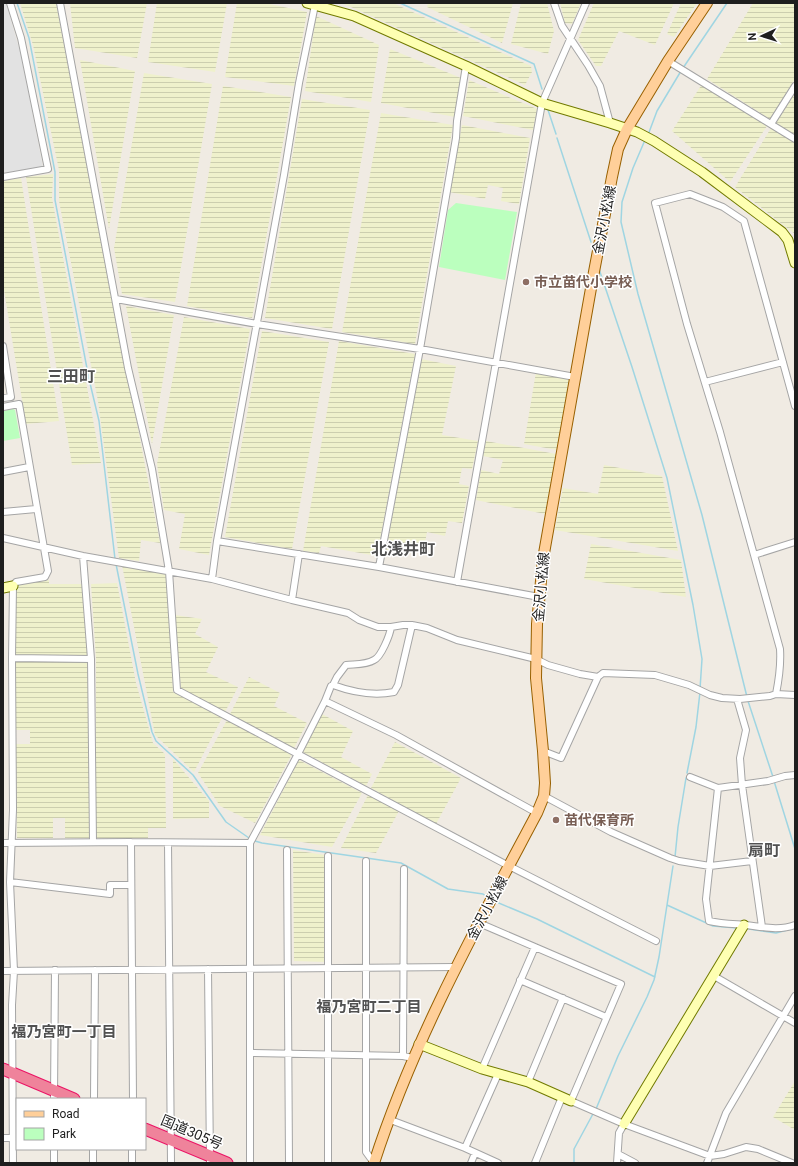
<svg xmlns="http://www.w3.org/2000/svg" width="798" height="1166" viewBox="0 0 798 1166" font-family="Roboto,'Noto Sans JP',sans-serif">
  <defs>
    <pattern id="farmland-rules" width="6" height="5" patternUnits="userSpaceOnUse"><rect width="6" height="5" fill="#eff1cc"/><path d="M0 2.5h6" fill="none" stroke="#ccceaf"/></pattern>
  </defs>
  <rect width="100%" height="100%" fill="#f0ebe3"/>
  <!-- farmland -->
  <path fill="url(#farmland-rules)" d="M20,3h36l104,540 -19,-3 -2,21 -20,-3 -21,-157 -39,-200v-31l-26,-125z
    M70,3h77l-10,55 -62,-10z
    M157,3h70l-12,69 -67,-10z
    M237,3h28l42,9 -13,74 -69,-9z
    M342,3h51l138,63 1,6 -7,13z
    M428,3h85l-11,40 -75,-36z
    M521,3h26l7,28 -6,23 -37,-10z
    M560,3h21l-9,21 -7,-1z
    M594,3h80l-19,42 -36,-14 -18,35h-5l-18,-26z
    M681,3h16l-23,34 -7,-3z
    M753,3h42v76l-25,40 -63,-40z
    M316,16l63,29 -8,57 -66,-11z
    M390,49l71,29 -6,39 -74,-14z
    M80,60l55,11 -26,158z
    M144,73l68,11 -37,218 -53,-8 -8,-46z
    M469,80l68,29 -4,21 -70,-14z
    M702,84l65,42 -37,56 -58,-51z
    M223,86l68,11 -39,221 -65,-12z
    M795,93v42l-19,-12z
    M302,99l68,11 -38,219 -67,-11z
    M381,113l72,12 -38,219 -73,-12z
    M462,125l68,13 -11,66 -18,-3 2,-13 -15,-3 -3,14 -36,-7z
    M771,128l24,15v91l-60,-47z
    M53,174l-1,24 49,265 -29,2 -46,-288z
    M21,178l38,243 -33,3 -23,-140v-103z
    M126,306l48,9 -22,129z
    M184,317l66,12 -41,226 -30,-6 6,-35 -21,-4 -7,-46z
    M262,331l67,11 -37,207 -67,-12z
    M339,341l76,13 -38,202 -56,-10 -2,7 -16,-2z
    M421,359l35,7 -14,69 36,6 -6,28 -10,-1 -3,16 10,2 -7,37 -14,-2 -3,15 -18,-4 -3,16 -17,-4 -2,11 -19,-5z
    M536,372l34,7 -13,71 -33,-6z
    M486,441l70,13 -11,60 -69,-14 5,-30 18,4 4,-14 -20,-4z
    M604,465l58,11 16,75 -123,-21 8,-42 35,6z
    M591,544l90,16 5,37 -102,-18z
    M122,565l45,9 6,118 49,26 -28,54 -39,-37z
    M49,580v4h37l4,71 -74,2v-68l3,-4z
    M117,583l19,100 17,60 12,11 1,74h-18v10h-52v-180l-5,-74z
    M175,615l27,4 -7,15 23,13 -12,25 32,15 -13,25 -44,-23z
    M90,661v177h-25v-20h-12v20h-36l-1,-94h14v-14h-14l-1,-68z
    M249,677l31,16 -6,13 33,17 -13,25 -64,-34z
    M322,714l31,17 -12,26 31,17 -6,12 -63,-34z
    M227,720l65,34 -37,69 -35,-17 -22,-33z
    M395,742l66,36 -25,46 -65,-36z
    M173,759l36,42v17l-36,1z
    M299,760l63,33 -30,54 -72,-12z
    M368,795l31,16 -23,42 -35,-5z
    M293,850l32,5v107l-31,-1z
    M795,1081v49l-22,-13z"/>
  <!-- park -->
  <path fill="#bbffbe" d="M456,203l61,9 -12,68 -66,-13 9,-57z
    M13,409l2,1 5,28 -17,3v-30z"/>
  <!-- parking -->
  <path fill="#e2e2e2" d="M3,3h3l15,52 22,112 -40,6z"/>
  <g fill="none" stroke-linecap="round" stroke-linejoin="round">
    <!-- stream -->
    <path stroke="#9fd5e2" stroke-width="1.5" d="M17,3l12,35 26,134v28l34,179 10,42 16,138
      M400,3l134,61 8,25
      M683,68l44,-65
      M548,110l8,24
      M648,135l9,-24 24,-40
      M557,138l34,104
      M645,140l-12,28 -11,34 -1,20 17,72 64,221 45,182
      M599,269l33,98 35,111 26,127 9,54 -2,30
      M116,564l22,110 14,58 4,9 37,34 33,47 23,16
      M748,701l25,76
      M687,773l9,-46 4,-35
      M774,781l21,68
      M255,841l7,2 139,20 47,26 35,5 4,3
      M675,857l3,-30 8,-49
      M494,901l43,18 118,58
      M667,905l46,21 24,2
      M749,929l27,4 19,-5
      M596,1109l22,-53 29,-59 7,-17 5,-23 14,-91
      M574,1163v-14l20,-37"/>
    <!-- street casing -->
    <g stroke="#a5a5a5" stroke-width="8">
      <path id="street" d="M60,3l68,365 24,101 17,102 8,119 332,176 147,75
        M554,3l8,23 26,39 12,21 10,37
        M668,61l127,78
        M771,124l24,-38
        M3,177l45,-8 -27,-131 -11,-35
        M116,299l141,25 163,25 155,28
        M3,346l8,51 -8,1
        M705,382l78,-20
        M3,407l16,-3 29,167 -3,6 -29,5 -3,4 -1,72 1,152 -3,72 4,89 -2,34 1,158
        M3,472l26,-5
        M3,512l33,-3
        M3,538l80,18 129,23 80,21 56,13 11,7 19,7h13l12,-2h9l15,3 30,12 79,19 12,6 32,9 18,3
        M217,541l162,26 160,30
        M754,555l41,-13
        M83,556l8,103 2,183
        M379,567l41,-218 36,-211 1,-17 9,-55
        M212,579l5,-38 67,-366 15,-92 16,-78
        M457,582l85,-479 44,-100
        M292,600l7,-46
        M12,658l79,1
        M333,685c19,7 41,11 61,7l4,-7 14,-60
        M776,694c3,-15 5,-30 4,-45l-60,-217 -33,-108 -32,-121 35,-9 33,13 21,14 51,185
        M737,699l9,31 -6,28 2,27 20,142
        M325,701l71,34 141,78
        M543,751l18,7 37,-81 5,-4 52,2 34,10 21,10 12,3 18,1 30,-3 6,-2 19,1
        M690,777l28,11 50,-7 17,-5 10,-1
        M718,788l-12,111 3,22c13,3 25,3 37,4 17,2 33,6 49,0
        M544,796l67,36 59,26 9,3 31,5 42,-5
        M131,842l2,257
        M3,843l128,-1 119,1
        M168,843l3,320
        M287,850l2,313
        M328,856v307
        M366,861v291l8,11
        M10,882l100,12v-9h21
        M479,923l142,61 -50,117 53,23 86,32 14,-2 22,-7 12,2 34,14
        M208,969l2,194
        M3,971l452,-4
        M714,976l81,47
        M520,980l86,37
        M250,1053l153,3 10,2
        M403,1056l1,-187
        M482,1069l53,-122
        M528,1082l35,-84
        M54,1099l1,-129
        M94,1099l1,-129
        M388,1119l77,29 33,15
        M3,1138h9
        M465,1148l33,-74
        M54,1149v14
        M132,1149v14
        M618,1154l17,9
        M93,1163v-14
        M250,1163v-320l48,-89 27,-53 6,-15 2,-1 4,-8 9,-12c9,-1 20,0 28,-5 7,-3 16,-25 17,-33
        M471,1163l4,-10
        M535,1163l27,-66
        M617,1163l2,-30 5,-9
        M707,1163l19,-50 69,-117"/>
    </g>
    <!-- secondary casing -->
    <g stroke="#717a00" stroke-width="11">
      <path id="secondary" d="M307,3l47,13 112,50 76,37 68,20 27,9 17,9 48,31 80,60 6,8 7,23
        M3,588l10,-2
        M419,1044l63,25 46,13 43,19
        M624,1124l120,-199"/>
    </g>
    <!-- primary casing -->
    <g stroke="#986000" stroke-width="12">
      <path id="primary" d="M374,1163c40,-124 102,-235 163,-350l7,-17 1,-13 -2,-32 -7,-73 1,-54 6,-65 50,-282 19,-100 6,-28 9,-20 41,-68 39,-58"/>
    </g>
    <!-- highway casing -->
    <g stroke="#eb1365" stroke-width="13">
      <path id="highway" d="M3,1069l71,30
        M145,1129l82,34"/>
    </g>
    <!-- street -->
    <use href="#street" stroke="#fff" stroke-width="6"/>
    <!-- secondary -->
    <use href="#secondary" stroke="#feffb2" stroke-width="9"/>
    <!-- primary -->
    <use href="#primary" stroke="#ffcf99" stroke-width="10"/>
    <!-- highway -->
    <use href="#highway" stroke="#ef839b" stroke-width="11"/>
  </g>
  <!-- markers -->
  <g fill="#8d6e63" stroke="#fff" stroke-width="1.5">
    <circle cx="526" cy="282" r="4"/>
    <circle cx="556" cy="820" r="4"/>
  </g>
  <g text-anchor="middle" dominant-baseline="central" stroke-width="3" stroke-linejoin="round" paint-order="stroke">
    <!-- street labels -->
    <g font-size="14" fill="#1e1e1e" stroke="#fff">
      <text transform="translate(604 220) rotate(-79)">金沢小松線</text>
      <text transform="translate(541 587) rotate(-85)">金沢小松線</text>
      <text transform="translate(487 908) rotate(-62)">金沢小松線</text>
      <text transform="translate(192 1132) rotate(23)">国道305号</text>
    </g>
    <!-- education labels -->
    <g font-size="14" font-weight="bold" fill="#785e54" stroke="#fff" text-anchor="start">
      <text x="534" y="282">市立苗代小学校</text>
      <text x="564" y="820">苗代保育所</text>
    </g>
    <!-- neighbourhood labels -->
    <g font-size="15" font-weight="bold" fill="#515151" stroke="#fff">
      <text x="369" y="1007">福乃宮町二丁目</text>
      <text x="64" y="1032">福乃宮町一丁目</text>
    </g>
    <!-- quarter labels -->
    <g font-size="16" font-weight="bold" fill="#515151" stroke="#fff">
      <text x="71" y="376">三田町</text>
      <text x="403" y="549">北浅井町</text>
      <text x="764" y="850">扇町</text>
    </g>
  </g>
  <!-- border -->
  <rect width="798" height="1166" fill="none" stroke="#1e1e1e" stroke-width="8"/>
  <!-- legend -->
  <rect x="16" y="1098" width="130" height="52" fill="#ffffff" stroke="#a5a5a5"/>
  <rect x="24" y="1111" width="20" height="6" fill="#ffcf99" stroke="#a5a5a5"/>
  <text x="52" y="1118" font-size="12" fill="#1e1e1e">Road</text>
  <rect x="24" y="1128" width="20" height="12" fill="#bbffbe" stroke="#a5a5a5"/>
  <text x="52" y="1138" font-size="12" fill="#1e1e1e">Park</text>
  <!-- north arrow -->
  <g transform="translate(762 36) rotate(266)" stroke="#ffffff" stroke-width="3" paint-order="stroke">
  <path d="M0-3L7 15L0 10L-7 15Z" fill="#1e1e1e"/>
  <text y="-6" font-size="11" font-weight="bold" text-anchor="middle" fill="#1e1e1e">N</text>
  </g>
</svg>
